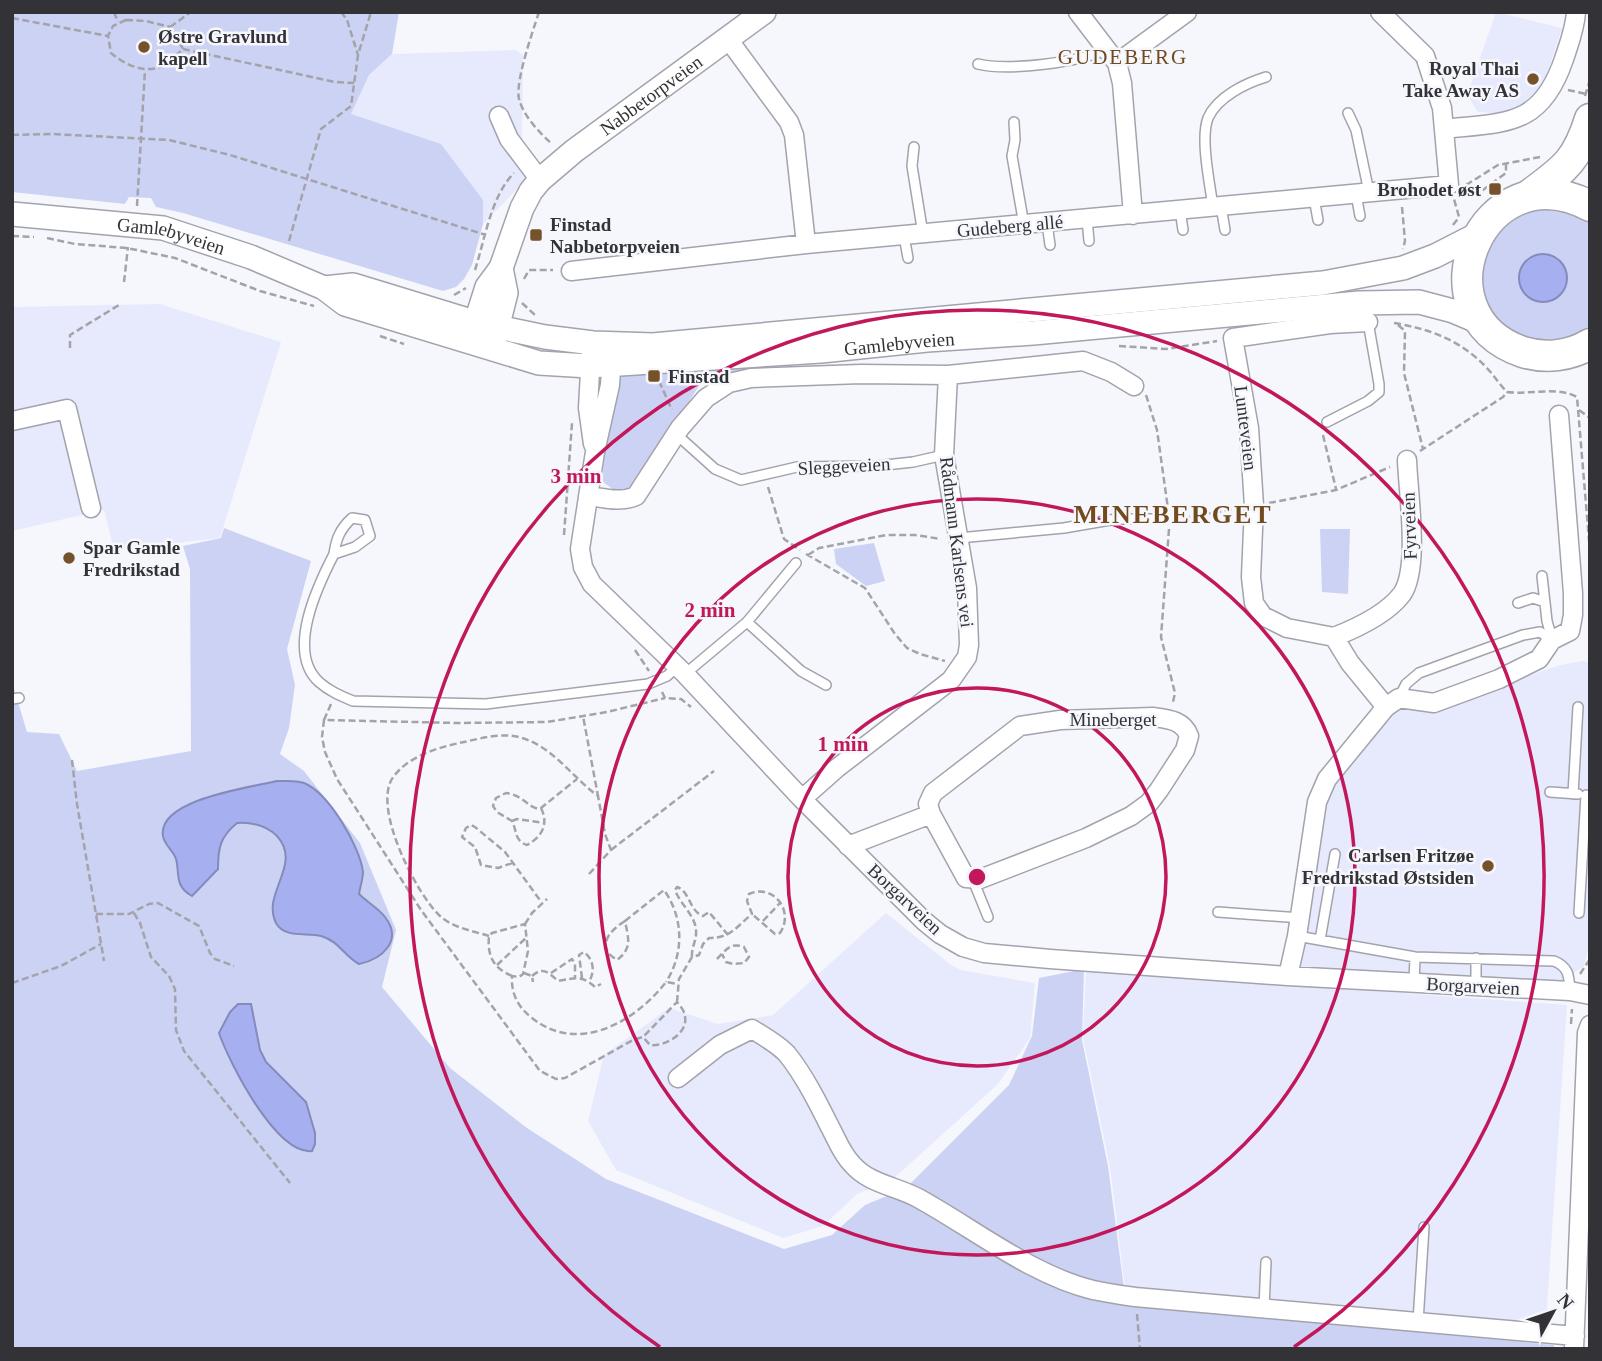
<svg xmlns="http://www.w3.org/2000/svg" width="1602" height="1361" viewBox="0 0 1602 1361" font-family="Georgia,serif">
  <rect width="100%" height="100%" fill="#f6f7fd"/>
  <!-- built -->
  <path fill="#e7eafc" d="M1496,12l66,16 -22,68 -36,18 -26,-2 -11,-17z
    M516,50l7,5 -1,88 19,22 -58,59v-24l-132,-86 18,-39 23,-21z
    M160,304l121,38 -61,196 -106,12 -10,-40 -92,21v-224z
    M1583,661l7,2v279l-6,24 -27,18 -261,-17 30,-173 62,-80 13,-8 26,4 133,-45z
    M886,913l65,52 10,5 74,13 -5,55 -32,46 -106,96 -35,14 -34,32 -40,12 -167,-68 -28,-49 16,-66 65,-47 49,16 55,-9z
    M1086,970l481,35 -21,318 -144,-10 -277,-25 -15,-121 -27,-129z"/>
  <!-- green -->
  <path fill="#ccd2f3" d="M12,12h387l-7,42 -23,21 -18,39 90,30 42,56v24l-11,41 -8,14 -8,8 -13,4 -260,-78 -27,-6 -5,-9 -22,-1 -4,7 -113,-12z
    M1555,207l22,7 13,9v108l-46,17 -60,-34 -5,-67 31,-33z
    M748,365l1,10 -16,6 -33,3 -60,97 -11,10 -15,-1 -11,-8 1,-90 -3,-17z
    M224,528l87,33 -24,88 8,36 -6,43 -9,26 24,17 56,72 36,87 -14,57 68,81 77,60 79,51 178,70 48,-14 33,-30 41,-17 103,-103 23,-49 7,-58 45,-9 -2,71 26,126 18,138 428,41v4h-1542v-667l15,50 32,2 18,37 114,-20 -1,-182 -7,-23 38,-8z
    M1320,529h30l-2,65 -26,-2z
    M874,543l11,38 -19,5 -30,-22 -2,-15z"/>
  <!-- water -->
  <path fill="#a6b0f1" stroke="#848ab9" stroke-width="2" d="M1519 278a24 24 0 1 1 48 0a24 24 0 1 1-48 0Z
    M277,781c9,0 19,-1 27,2 25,10 56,64 59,89 0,7 -3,15 -4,22 8,8 19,14 26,23 18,23 -2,42 -26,47 -15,-8 -20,-23 -38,-28 -14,-4 -36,3 -45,-13 -15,-30 27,-58 1,-87 -11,-11 -24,-14 -40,-13 -17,14 -19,25 -19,46l-26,27c-18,-10 -12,-22 -16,-37 -2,-8 -12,-14 -13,-23 -6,-37 90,-49 114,-55z
    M238,1004h13l9,46 6,12 40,40 9,31v11l-3,7c-36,4 -83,-89 -93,-118l11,-21z"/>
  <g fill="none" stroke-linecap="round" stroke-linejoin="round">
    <!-- service casing -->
    <g stroke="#a2a3ad" stroke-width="12">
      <path id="service" d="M978,64c30,7 101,-1 128,-15
        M1348,113l8,17 13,62
        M1014,122l1,18 -3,16 12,69
        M914,147l-2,19 11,68
        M1356,194l4,22
        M1314,198l4,22
        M1221,206l4,24
        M1213,207c-3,-23 -13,-68 -5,-89 9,-21 38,-35 58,-41
        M1180,210l3,20
        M1087,219l2,22
        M1047,223l3,22
        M904,236l4,22
        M1327,422l41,-21 11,-9v-8l-11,-62
        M676,434l39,35 26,11 56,-13 79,-1 37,-4 31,-7
        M959,538l105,-10 52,-9h45
        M334,554c2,-15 6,-25 18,-36l13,2 5,16 -15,11 -21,7c-17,33 -48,98 -15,128 10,9 22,14 34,19l133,3 162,-20 19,-8 10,-9
        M1542,576l5,45 5,18
        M1518,603l15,-5 12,4
        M747,622l54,49 25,14
        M685,674l62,-52 49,-59
        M1399,698l7,-14 13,-11 104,-38 17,-3 12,8
        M12,699l7,-1
        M1550,792l28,2
        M1573,794l5,-87
        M973,880l15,37
        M1218,912l83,6
        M1579,913l7,-118
        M1297,936l118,21 139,4c15,6 15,15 16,30
        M1320,940l15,-86
        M1476,958v28
        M1414,983l1,-26
        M1264,1308l2,-46
        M1418,1322l6,-95"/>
    </g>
    <!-- minor casing -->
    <g stroke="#a2a3ad" stroke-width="21">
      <path id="minor" d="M1078,12l39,51 5,20 11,132
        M728,39l61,83 5,13 12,109
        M1117,63l70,-51
        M499,116l10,23 31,41
        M1444,129c63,-7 97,-2 120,-70 5,-15 11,-30 12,-47
        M571,271l235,-27 643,-59 -7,-77 -17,-52 -45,-44
        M1368,322l-38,2 -97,14 16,90 5,78 -3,71 3,26 9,13 24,12 47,9 16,26 36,44
        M591,353l-3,55 5,36
        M612,355l-2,30 -15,67 -15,97 3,18 9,17 93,90 117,125 122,122 16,13 23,13 21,6 66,6 238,17 282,15 20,4
        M12,421l55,-12 24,99
        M588,496c16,2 32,7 48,0l44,-68 26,-30 23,-15 22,-5 110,-4 87,1 135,-14 28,11 23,14
        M1334,637c23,-9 53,-23 68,-43 18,-26 6,-102 5,-134
        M1153,717c15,2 30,3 36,19l-4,14 -26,40 -10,13 -18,13 -45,22 -106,41 -14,-1 -35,-64 -3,-10 5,-11 87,-67 40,-6z
        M802,799l35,-31 114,-88 16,-23 2,-12 -2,-57 -23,-133 4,-80
        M848,846l83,-32
        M1288,976l9,-40 20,-134 10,-23 59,-72 13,-9 35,5 65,-24 40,-20 13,-19 18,-9 3,-16v-22l-14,-178
        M678,1078l42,-33 32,-16c11,7 26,15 35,25 17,21 31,49 43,73 7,13 12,27 22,37 17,20 44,22 66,34 55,30 113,77 175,92 14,3 28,5 42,7l440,39
        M1574,1349l13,-316 3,-8"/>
    </g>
    <!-- tertiary casing -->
    <g stroke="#a2a3ad" stroke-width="26">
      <g id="tertiary">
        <path id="s1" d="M12,214l151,14 88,29 73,31 21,16 194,59 50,3 232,-15 106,-11 106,-7 326,-30 60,-1 34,9 31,13"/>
        <path d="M324,288l29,-3 121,37 71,15 48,6 60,2 670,-62 80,-15 32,-12 43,-22"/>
        <path id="s2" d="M471,337l16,-50 14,-19 21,-60 9,-17 9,-11 34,-29 190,-139"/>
        <path d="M494,340l12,-47 -5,-25"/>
      </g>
    </g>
    <!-- trunk casing -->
    <g stroke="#a2a3ad" stroke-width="33">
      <path id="trunk" d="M1528,196c36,-27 48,-33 62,-77
        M1590,206c-108,-57 -177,109 -67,146 22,7 47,4 67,-8"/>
    </g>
    <!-- path -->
    <path stroke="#a3a3a9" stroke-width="2.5" stroke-dasharray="7 3.5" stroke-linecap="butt" d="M114,12l4,10
      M341,12l6,8 11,35
      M539,12c-6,19 -24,69 -20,87 5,18 20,33 33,45
      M12,18l96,18
      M126,20l20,1 24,6 13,22c-6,5 -12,12 -18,16 -19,10 -40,0 -54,-12l-3,-17 5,-10z
      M170,27l21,-15
      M183,49l152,33 19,1
      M1568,90l18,4
      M1585,96l5,-16
      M12,135l40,-1 117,6 61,15 256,80
      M1466,185l32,-20 42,-8
      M1468,185l8,10 30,-22v-9
      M137,206l8,-136
      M1402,207l3,34 -2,8
      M1453,225l6,-8 -5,-18
      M12,236l22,1
      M47,238l28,6 52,4 48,10 85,33 54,15
      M289,241l32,-112 30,-23 7,-51 13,-43
      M475,270c10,-31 16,-74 39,-97
      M524,279l5,-9h24
      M124,282l4,-35
      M454,295l12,-7
      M522,303l13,12
      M1394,323c36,6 66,17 92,44 7,7 13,17 21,25 21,3 50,-6 70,5l13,155
      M1398,325l7,6 -1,42 19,76
      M380,336l24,8
      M1119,346l47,3 51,-8
      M70,348v-13l49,-30
      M659,381l13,29
      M675,381l17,1 7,3
      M1146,395l11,35 11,79
      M1579,410l11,8
      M1323,435l13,54
      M1420,451l83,-54 4,-5
      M768,487l16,52 16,11
      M1269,503l67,-13 54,-23
      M1173,520l66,-12
      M1169,529l-8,108 14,56 -2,9
      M564,535l8,-112
      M806,554l59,34 30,46 12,14 13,6 25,7
      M808,555l11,-7 67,-13h29l26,4
      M635,650l14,21
      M662,692l3,6 16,1 10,8
      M331,704l-7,16 135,3 88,-1 60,-10 58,-14
      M324,720l-2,17 3,15 12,27 84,131 119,161 16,8 9,-1 68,-38 10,-3 7,8c14,2 38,-11 35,-28 0,-6 -5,-11 -8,-15l-34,35
      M72,760l5,44 27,157
      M541,808c8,16 1,29 -14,37 -13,-4 -10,-15 -15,-24l-15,-9 -4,-6 3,-8 10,-5c17,2 21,14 33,16l2,-1 36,-29
      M512,821l5,-2 28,4
      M611,850l103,-79
      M512,863l-14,5 -17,-3 -6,-18 -13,-10 4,-9 5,-3 4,2 30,25 37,51
      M589,874l22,-24 -6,-16 -7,-38
      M134,913l6,10 11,34 18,19 6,13 1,41 8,21 106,132
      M96,914h33l20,-10 9,-1 41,23 11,27 5,6 19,7
      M625,921c-16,10 -30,26 -8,39 16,-12 11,-23 8,-39l39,-31c20,28 20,64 2,92
      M763,921l17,-18
      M525,924l7,-11 15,-14
      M489,936c-16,-5 -36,-8 -49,-20 -23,-21 -70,-111 -46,-140 16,-21 46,-29 70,-34 18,-4 40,-10 58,-4 31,9 50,39 76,58l-15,-80
      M692,957c-1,-9 5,-17 4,-27 -1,-15 -16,-26 -21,-40l2,-3c13,4 12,24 26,29l6,-4 19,23
      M717,959c9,-9 13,-17 27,-12l5,10 -5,6 -11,1 -7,-2 -4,-8
      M497,965l30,-28
      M524,973l8,3 1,6
      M551,973l21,-14 3,5v13
      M1580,974l10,-15
      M512,976c-18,-8 -25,-19 -23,-40l3,-3 33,-9 3,27 -5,23 -4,3 -7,-1c-1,18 6,31 20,42 46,37 103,4 134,-36l11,2
      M532,976c11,-10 17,-3 26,5 16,-3 24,-6 37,6l6,-3
      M582,978l-3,-23 5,-3c10,8 11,19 5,30
      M12,983l49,-17 40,-22
      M677,1002l2,-23 13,-22 7,-2 4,-11 6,-6c22,0 27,-11 43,-24l-5,-13 2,-7c24,-11 46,17 31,39l-5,1 -23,-20
      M1571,1024l1,-15
      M1137,1314l3,35"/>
    <!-- service -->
    <use href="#service" stroke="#fff" stroke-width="9"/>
    <!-- minor -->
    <use href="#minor" stroke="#fff" stroke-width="18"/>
    <!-- tertiary -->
    <use href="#tertiary" stroke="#fff" stroke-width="23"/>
    <!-- trunk -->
    <use href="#trunk" stroke="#fff" stroke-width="30"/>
  </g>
  <!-- distance rings -->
  <g fill="none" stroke="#c2185b" stroke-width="3.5">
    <circle cx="977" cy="877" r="189"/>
    <circle cx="977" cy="877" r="378"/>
    <path d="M660 1347A567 567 0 1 1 1294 1347"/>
  </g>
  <!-- markers -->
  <g fill="#76522b" stroke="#f6f7fd" stroke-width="2.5">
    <circle cx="144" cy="47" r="7"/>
    <circle cx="1533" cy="79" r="7"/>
    <rect x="1488" y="182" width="14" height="14" rx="3.5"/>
    <rect x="529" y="228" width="14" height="14" rx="3.5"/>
    <rect x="647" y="369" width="14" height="14" rx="3.5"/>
    <circle cx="69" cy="558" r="7"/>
    <circle cx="1488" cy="866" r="7"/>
  </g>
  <g text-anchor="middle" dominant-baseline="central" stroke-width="5" stroke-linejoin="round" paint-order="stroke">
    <!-- poi labels -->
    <g font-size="19" font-weight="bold" fill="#333337" stroke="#f6f7fd" text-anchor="start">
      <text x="158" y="36">Østre Gravlund<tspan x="158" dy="22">kapell</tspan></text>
      <text x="1519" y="68" text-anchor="end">Royal Thai<tspan x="1519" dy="22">Take Away AS</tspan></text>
      <text x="1481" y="189" text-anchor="end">Brohodet øst</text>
      <text x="550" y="224">Finstad<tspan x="550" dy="22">Nabbetorpveien</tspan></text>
      <text x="668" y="376">Finstad</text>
      <text x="83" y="547">Spar Gamle<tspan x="83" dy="22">Fredrikstad</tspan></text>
      <text x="1474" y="855" text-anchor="end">Carlsen Fritzøe<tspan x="1474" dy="22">Fredrikstad Østsiden</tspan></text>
    </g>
    <!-- street labels -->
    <g font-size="19" fill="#333337" stroke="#f6f7fd">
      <text stroke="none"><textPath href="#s2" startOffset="313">Nabbetorpveien</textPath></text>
      <text transform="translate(1010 226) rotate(-5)">Gudeberg allé</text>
      <text stroke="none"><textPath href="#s1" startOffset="161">Gamlebyveien</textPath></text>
      <text stroke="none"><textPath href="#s1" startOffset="914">Gamlebyveien</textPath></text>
      <text transform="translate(1246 428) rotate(83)">Lunteveien</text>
      <text transform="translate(844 466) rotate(-3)">Sleggeveien</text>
      <text transform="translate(1409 526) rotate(-92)">Fyrveien</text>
      <text transform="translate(957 542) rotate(83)">Rådmann Karlsens vei</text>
      <text x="1113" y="719">Mineberget</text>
      <text transform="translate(905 899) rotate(43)">Borgarveien</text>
      <text transform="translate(1473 986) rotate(3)">Borgarveien</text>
    </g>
    <!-- neighbourhood labels -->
    <g font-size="21" letter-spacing="2" fill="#714a1d" stroke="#f6f7fd">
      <text x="1123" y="57">GUDEBERG</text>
    </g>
    <!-- district labels -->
    <g font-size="26" font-weight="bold" letter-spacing="2" fill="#714a1d" stroke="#f6f7fd">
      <text x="1173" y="514">MINEBERGET</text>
    </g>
  </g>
  <circle cx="977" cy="877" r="10" fill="#c2185b" stroke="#f6f7fd" stroke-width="3.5"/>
  <g font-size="21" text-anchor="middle" font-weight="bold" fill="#c2185b" stroke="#f6f7fd" stroke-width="5" stroke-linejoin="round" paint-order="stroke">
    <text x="576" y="483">3 min</text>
    <text x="710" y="617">2 min</text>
    <text x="843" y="751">1 min</text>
  </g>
  <!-- border -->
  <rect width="1602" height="1361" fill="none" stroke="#333337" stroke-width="28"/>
  <!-- north arrow -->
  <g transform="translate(1553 1312) rotate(50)" stroke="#f6f7fd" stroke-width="5" paint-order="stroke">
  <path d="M0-5L12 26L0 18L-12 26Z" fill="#333337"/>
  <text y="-10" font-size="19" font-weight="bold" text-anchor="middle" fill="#333337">N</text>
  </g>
</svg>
